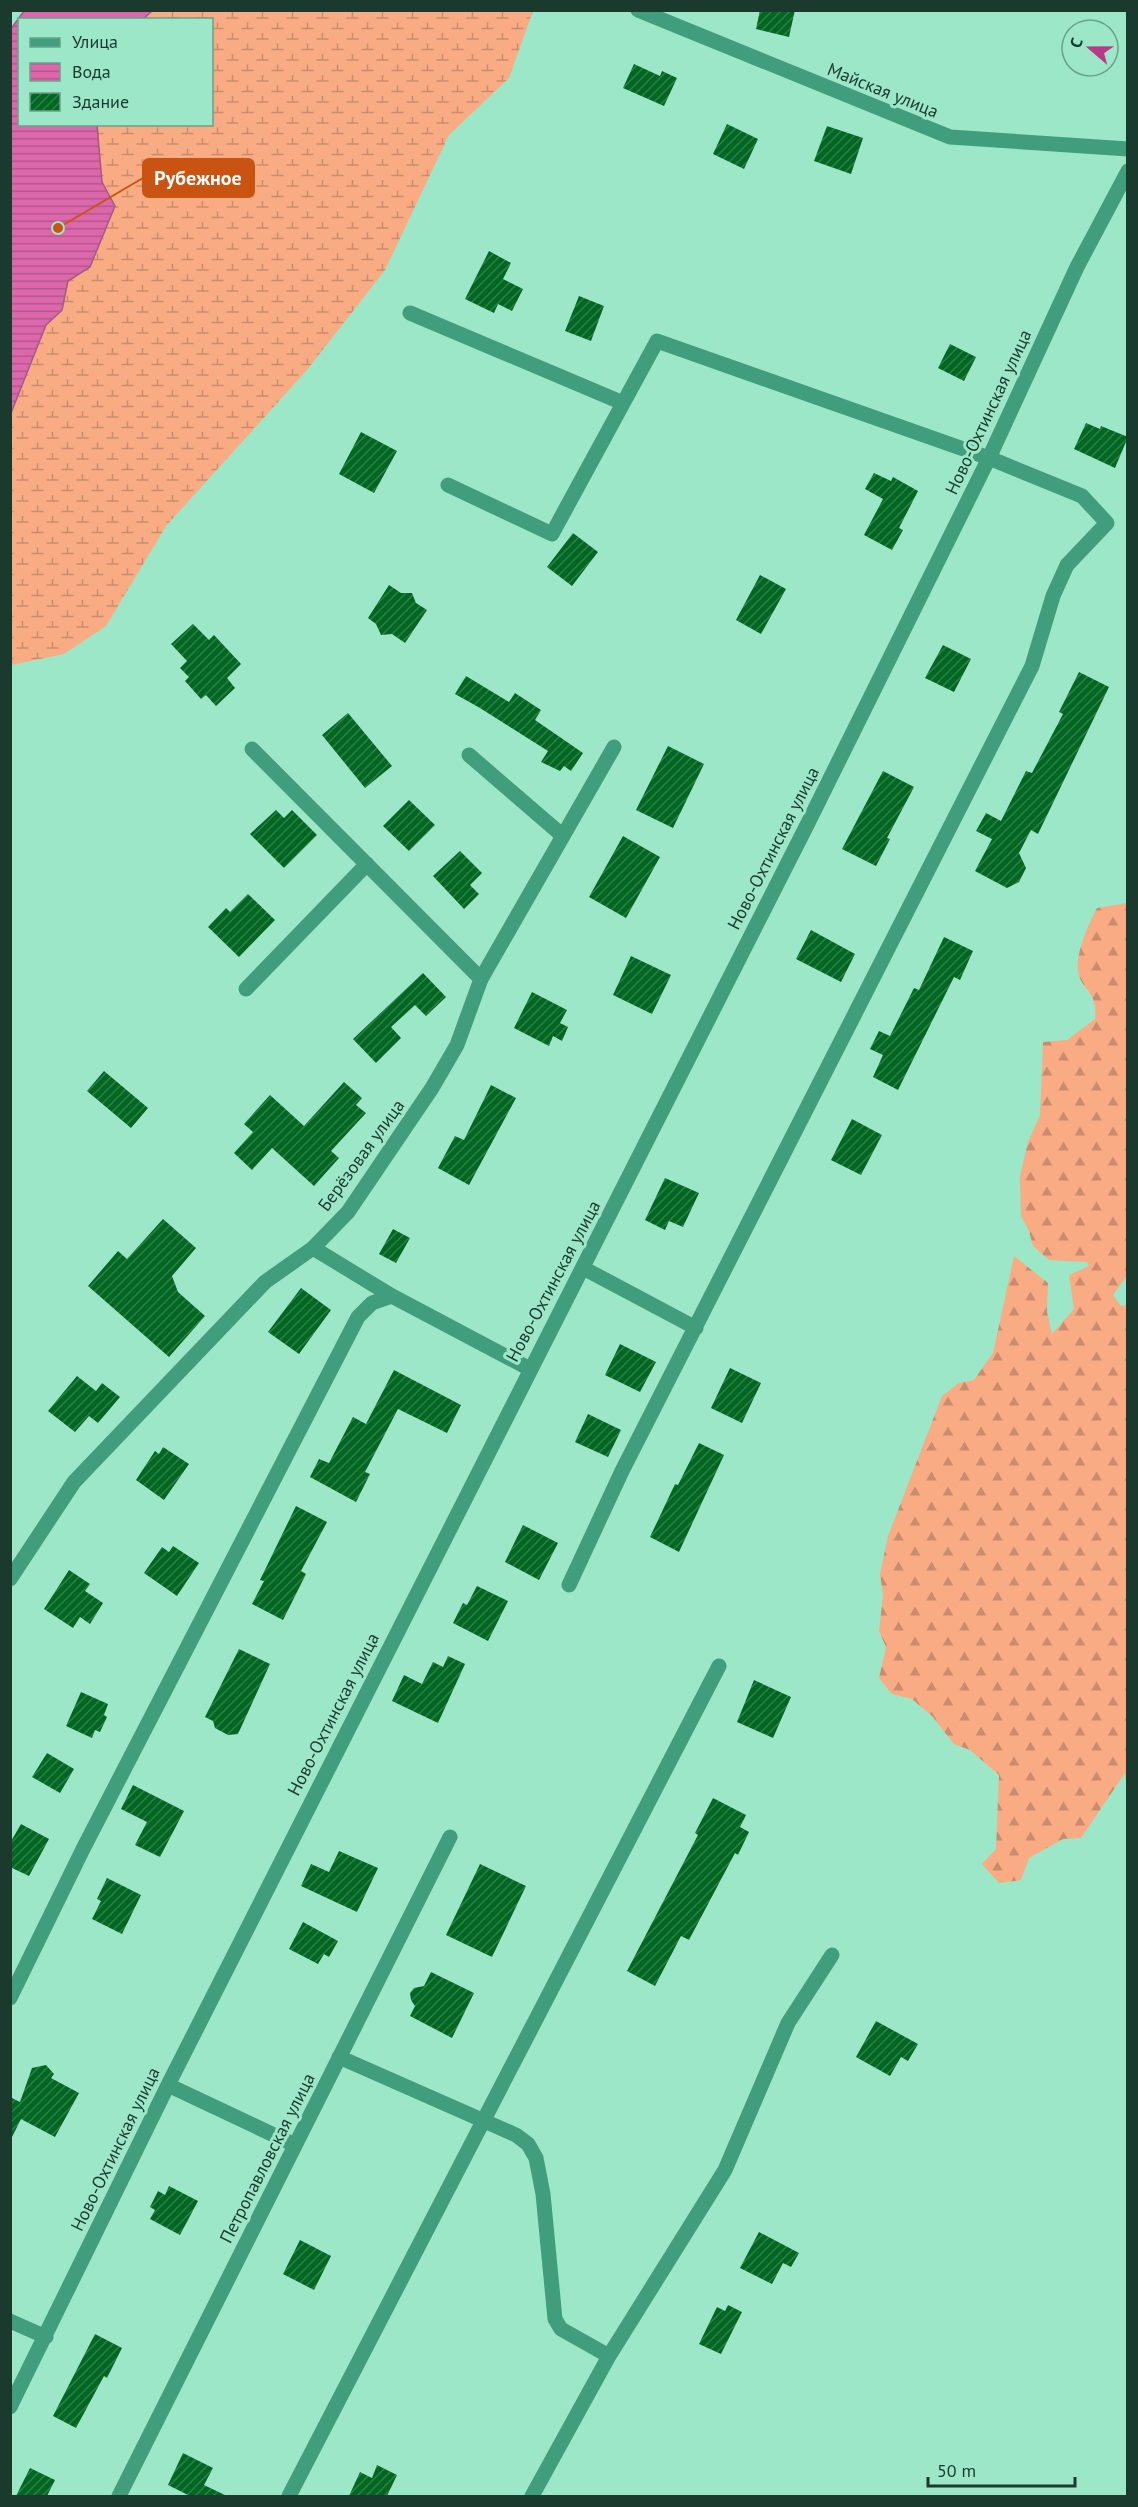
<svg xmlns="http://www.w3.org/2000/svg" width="1138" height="2507" viewBox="0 0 1138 2507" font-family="'PT Sans',sans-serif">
  <defs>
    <pattern id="forest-firs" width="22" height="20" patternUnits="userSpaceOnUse" patternTransform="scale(1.5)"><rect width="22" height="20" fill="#f9ab84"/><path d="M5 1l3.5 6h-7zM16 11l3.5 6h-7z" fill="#c98c6c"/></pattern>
    <pattern id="wetland-marsh" width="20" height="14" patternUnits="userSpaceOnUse" patternTransform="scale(1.5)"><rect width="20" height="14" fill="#f9ab84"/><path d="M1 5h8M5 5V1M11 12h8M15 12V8" fill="none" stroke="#c98c6c"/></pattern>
    <pattern id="water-rules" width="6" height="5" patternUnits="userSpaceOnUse" patternTransform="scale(1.5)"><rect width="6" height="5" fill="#dd67ab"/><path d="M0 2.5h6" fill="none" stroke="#b2568c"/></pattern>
    <pattern id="building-hatch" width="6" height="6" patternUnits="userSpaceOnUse" patternTransform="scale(1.5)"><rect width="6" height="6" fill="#016721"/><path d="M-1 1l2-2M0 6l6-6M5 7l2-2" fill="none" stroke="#307e49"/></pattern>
  </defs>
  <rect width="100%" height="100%" fill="#9ce7c8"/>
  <!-- forest -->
  <path fill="url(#forest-firs)" d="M1127,903l1,371 -15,21 8,11 7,-1 -1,485 -2,-17 -44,65 -18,1 -34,19 -8,22 -22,3 -17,-19 14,-15 3,-74 -29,-25 -16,-6 -22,-28 -20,-17 -20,-5 -13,-16 7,-31 -7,-16 4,-36 -3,-21 8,-38 54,-140 17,-13 15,-3 19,-27 21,-97 34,27 -1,29 5,22 22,-25 -5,-34 20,-9 -2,-4 -38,-2 -16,-14 -4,-15 -8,-15 -1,-40 8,-34 12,-27 3,-73 24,-2 28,-21c3,-30 -14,-28 -17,-48 -2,-19 10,-46 19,-63z"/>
  <!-- wetland -->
  <path fill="url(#wetland-marsh)" d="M152,11h381l-24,67 -60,57 -64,135 -78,100 -141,156 -60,100 -42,28 -53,11 -1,-252 36,-89 16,-14 6,-29 22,-15 25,-60 -13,-24 -5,-57 115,-1v-104l-69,-1z"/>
  <!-- water -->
  <path fill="url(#water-rules)" stroke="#a35a86" stroke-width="1.5" d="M24,11h128l-9,8 -123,1v104l77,1 5,57 13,24 -25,61 -22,14 -6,29 -16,15 -35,88 -1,-383z"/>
  <!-- building -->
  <path fill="url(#building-hatch)" d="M760,10h35l-6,27 -33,-8z
    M634,64l26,12 2,-5 15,7 -13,28 -41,-18z
    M727,124l31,15 -14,30 -31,-15z
    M827,126l36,12 -12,36 -37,-13z
    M489,251l22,12 -8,16 20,10 -11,22 -14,-7 -4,9 -29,-14z
    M579,296l25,10 -13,35 -26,-10z
    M950,344l26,13 -12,24 -26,-13z
    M1086,423l14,6 1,-3 27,11 -13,31 -41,-19z
    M361,432l36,19 -23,42 -35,-19z
    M874,473l17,8 2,-4 25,14 -19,37 4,2 -11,20 -28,-15 19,-36 -18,-10z
    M573,533l25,19 -26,34 -25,-19z
    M760,575l26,14 -25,45 -25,-14z
    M389,585l12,8h11l4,10 11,7 -22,33 -13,-9 -11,1 -5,-11 -8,-6z
    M193,624l16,16 5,-5 27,29 -14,14 8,10 -19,18 -10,-11 -5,4 -16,-18 4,-4 -9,-9 7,-7 -16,-17z
    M943,645l28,14 -17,33 -29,-14z
    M1079,672l30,15 -71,147 -7,-4 -12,23 7,15 -7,14 -12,6 -32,-17 17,-32 -16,-8 10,-18 15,8 25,-50 6,2 31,-59 -4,-2z
    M466,676l43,26 6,-9 26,17 -6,10 48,33 -12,18 -7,-5 -4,5 -19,-9 7,-11 -68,-43 -25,-14z
    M348,713l44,53 -27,22 -43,-53z
    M668,746l36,18 -31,64 -37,-18z
    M883,771l31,16 -27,51 3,1 -14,27 -34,-17z
    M409,800l26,25 -26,26 -26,-25z
    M276,810l8,8 8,-8 25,25 -33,33 -34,-34z
    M623,836l37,21 -34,61 -37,-21z
    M460,851l22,22 -12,12 9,9 -15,15 -31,-33z
    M248,894l27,26 -36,37 -31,-30 18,-19 4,4z
    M811,930l44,24 -14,28 -45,-23z
    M944,937l29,14 -13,29 -6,-3 -56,113 -25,-13 10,-22 -13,-6 9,-18 11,5 24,-48 5,2z
    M631,956l40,19 -19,39 -39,-19z
    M423,973l23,24 -20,19 -11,-11 -24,22 10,11 -25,25 -23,-24z
    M532,992l35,18 -7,13 8,4 -6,14 -9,-5 -4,10 -35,-18z
    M104,1071l44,37 -17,20 -44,-37z
    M344,1082l18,16 -6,7 10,8 -35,38 8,7 -25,28 -42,-38 -20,22 -18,-17 19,-21 -9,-8 26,-29 34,31z
    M491,1085l25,13 -47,87 -31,-17 17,-32 9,4z
    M852,1119l30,16 -21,40 -30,-15z
    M665,1178l34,15 -16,34 -14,-6 -4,9 -20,-10z
    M163,1219l33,29 -24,28 6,16 27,24 -36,41 -81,-71 30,-35 9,8z
    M393,1229l17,9 -14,25 -17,-9z
    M301,1288l30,22 -32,44 -31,-22z
    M620,1344l36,18 -16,30 -35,-17z
    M730,1368l31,15 -19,40 -31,-15z
    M394,1370l67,35 -14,28 -49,-24 -33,63 5,2 -14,28 -46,-25 9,-18 10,4 24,-46 13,7z
    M77,1376l19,15 6,-8 18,14 -22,26 -9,-7 -14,16 -27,-21z
    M588,1414l33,16 -13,27 -33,-15z
    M699,1443l25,12 -45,97 -29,-15 25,-53 3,1z
    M163,1447l26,17 -25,36 -28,-20 19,-29 4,3z
    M296,1506l31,16 -26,49 5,3 -23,46 -31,-16 12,-23 -4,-1z
    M523,1525l35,18 -19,37 -34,-18z
    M173,1546l26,17 -22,33 -33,-23 18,-26 7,5z
    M69,1570l21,14 -5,7 18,12 -13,21 -10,-7 -7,11 -29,-19z
    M477,1586l31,15 -20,40 -35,-18 10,-20 4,2z
    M239,1649l31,15 -32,70 -10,1 -13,-7 -2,-7 -8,-4z
    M448,1656l17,8 -27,59 -46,-22 12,-26 18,9 11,-22 10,5z
    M754,1680l37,17 -18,41 -36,-16z
    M81,1692l27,12 -4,11 3,2 -7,15 -5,-2 -3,8 -26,-12z
    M47,1753l27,16 -14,24 -28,-16z
    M133,1785l51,26 -24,46 -25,-12 12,-23 -26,-13z
    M713,1798l33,17 -6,12 9,5 -11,23 -3,-2 -46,87 -8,-4 -26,50 -28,-15 71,-136 -3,-2z
    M21,1824l28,15 -20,37 -19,-9v-24z
    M339,1851l39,17 -21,44 -56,-26 10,-22 18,8z
    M480,1864l46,22 -34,71 -46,-22z
    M107,1878l34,17 -19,39 -30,-15 9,-18 -4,-2z
    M303,1922l35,19 -9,16 -5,-3 -6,10 -29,-15z
    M431,1972l43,21 -22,45 -42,-22 5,-10 -4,-6 -1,-7 4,-5 10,-2z
    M876,2021l42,23 -10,17 -7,-4 -11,19 -34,-19z
    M46,2065l8,9 -3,4 28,15 -24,44 -34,-18 -11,22v-44l10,5 12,-34z
    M169,2186l29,15 -18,34 -30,-16 5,-9 -5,-3 8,-16 7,4z
    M759,2232l40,21 -8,14 -8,-4 -11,21 -32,-16z
    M300,2240l31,16 -17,34 -31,-16z
    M728,2305l14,7 -21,42 -22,-10 18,-37 8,4z
    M95,2334l27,14 -15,30 -3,-2 -28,52 -23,-12z
    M183,2453l30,15 -9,17 23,11h-37l-22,-11z
    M377,2465l20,10 -10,21h-38l11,-24 12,6z
    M30,2468l25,12 -8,16h-31z"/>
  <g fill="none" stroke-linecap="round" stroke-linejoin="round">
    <!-- minor -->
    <path stroke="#419e7d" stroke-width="15" d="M638,10l312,127 178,12
      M410,313l213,90
      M448,485l104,49 105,-193 332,117 93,38 25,27 -40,42 -14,31 -21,70 -410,805 -53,114
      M252,749l229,230
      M469,755l94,81
      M246,989l121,-125
      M313,1248l79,48
      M583,1268l113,60
      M10,1579l64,-97 191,-200 48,-34 35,-36 84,-124 25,-43 24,-66 133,-232
      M10,1998l73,-149 275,-532 14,-14 20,-7 138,73
      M339,2057l177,78 12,9 8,14 7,36 12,125 6,10 48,27
      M168,2085l127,60
      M10,2321l36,16
      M10,2407l158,-322 639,-1260 182,-367 88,-191 51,-96
      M119,2496l331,-659
      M289,2496l430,-830
      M532,2496l77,-140 116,-186 63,-147 44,-68"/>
  </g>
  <g text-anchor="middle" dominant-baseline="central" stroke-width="6" stroke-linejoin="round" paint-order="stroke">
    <!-- street labels -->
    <g font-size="18" fill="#1b3a2e" stroke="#9ce7c8">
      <text transform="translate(883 90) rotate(22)">Майская улица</text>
      <text transform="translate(988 412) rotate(-65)">Ново-Охтинская улица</text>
      <text transform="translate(773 848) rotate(-63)">Ново-Охтинская улица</text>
      <text transform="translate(361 1155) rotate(-54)">Берёзовая улица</text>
      <text transform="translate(553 1281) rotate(-62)">Ново-Охтинская улица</text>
      <text transform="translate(333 1714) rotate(-63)">Ново-Охтинская улица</text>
      <text transform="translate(115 2149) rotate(-64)">Ново-Охтинская улица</text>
      <text transform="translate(267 2158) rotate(-63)">Петропавловская улица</text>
    </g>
  </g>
  <!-- callouts -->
  <path fill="none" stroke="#c95411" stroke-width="2" d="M58 228L143 178"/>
  <circle fill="#c95411" stroke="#9ce7c8" stroke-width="2" cx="58" cy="228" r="6"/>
  <rect fill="#c95411" stroke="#c95411" stroke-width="2" x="143" y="159" width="111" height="38" rx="6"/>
  <g font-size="20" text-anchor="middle" font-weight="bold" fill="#fff">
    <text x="198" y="185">Рубежное</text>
  </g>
  <!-- border -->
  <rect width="1138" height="2507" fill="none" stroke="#1b3a2e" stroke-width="24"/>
  <!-- legend -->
  <rect x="18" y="18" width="195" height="108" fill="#9ce7c8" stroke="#68a28a" stroke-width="1.5"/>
  <rect x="30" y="38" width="30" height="9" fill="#419e7d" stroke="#68a28a" stroke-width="1.5"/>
  <text x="72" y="48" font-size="18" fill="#1b3a2e">Улица</text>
  <rect x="30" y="63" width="30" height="18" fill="url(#water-rules)" stroke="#68a28a" stroke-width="1.5"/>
  <text x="72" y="78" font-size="18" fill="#1b3a2e">Вода</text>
  <rect x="30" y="93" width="30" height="18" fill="url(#building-hatch)" stroke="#68a28a" stroke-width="1.5"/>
  <text x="72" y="108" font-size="18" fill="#1b3a2e">Здание</text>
  <!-- north arrow -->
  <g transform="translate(1090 48) rotate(290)"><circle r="28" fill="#9ce7c8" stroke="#68a28a" stroke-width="1.5"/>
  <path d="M0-4.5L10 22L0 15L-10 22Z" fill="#b83a87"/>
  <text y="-9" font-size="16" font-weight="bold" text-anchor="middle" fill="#1b3a2e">С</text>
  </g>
  <!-- scale -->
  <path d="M928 2477v9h147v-9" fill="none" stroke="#1b3a2e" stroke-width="3"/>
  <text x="937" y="2477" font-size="18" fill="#1b3a2e" stroke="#9ce7c8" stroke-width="4.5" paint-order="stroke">50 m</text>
</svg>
